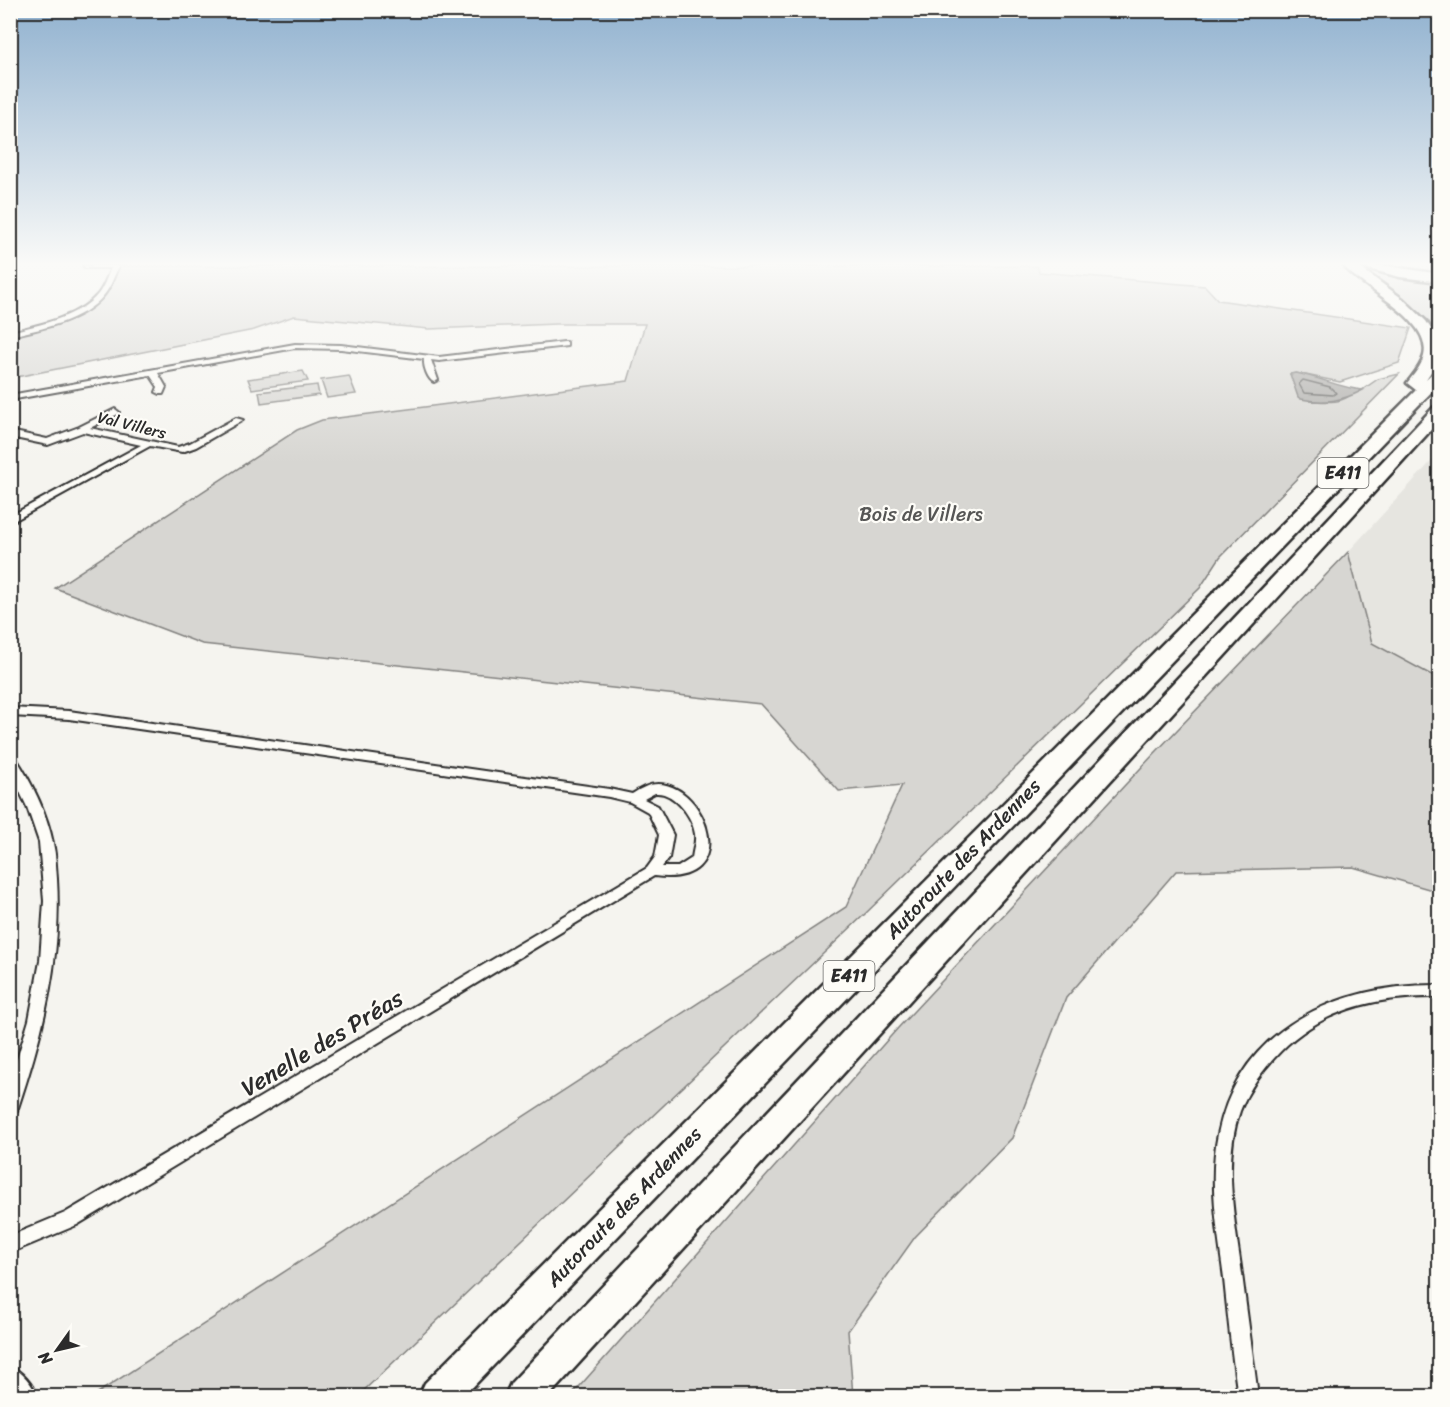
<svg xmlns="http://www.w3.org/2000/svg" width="1450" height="1407" viewBox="0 0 1450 1407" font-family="Sriracha,sans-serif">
  <rect width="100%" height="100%" fill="#f5f4ef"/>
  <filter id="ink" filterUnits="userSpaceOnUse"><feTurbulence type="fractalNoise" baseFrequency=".0167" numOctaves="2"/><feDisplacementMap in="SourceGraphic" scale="12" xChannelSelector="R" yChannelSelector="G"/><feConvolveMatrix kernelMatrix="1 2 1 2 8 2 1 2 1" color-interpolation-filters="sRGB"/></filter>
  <g filter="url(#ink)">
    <!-- built -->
    <path fill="#e6e5e0" d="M1439,453v226l-67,-36 -24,-91z"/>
    <!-- green -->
    <path fill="#d7d6d2" stroke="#81807e" stroke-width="1.5" d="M121,266h916l2,6 166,14 13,14 193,28 -12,35 -59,19 -44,-9 -6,1 20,27c9,0 22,2 31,-1 8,-2 10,-8 18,-8l19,-13 21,-5 -179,183 -20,31 -335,326 -507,482h-265l753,-489 56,-122 -63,6 -78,-87 -559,-60 -147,-56 242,-158 25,-10 306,-39 17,-57h-89l-127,5 -135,-13 -40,14 -243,48v-42c24,-6 79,-21 95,-41 7,-9 7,-21 15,-29z
      M1358,266l61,14 20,2v54l-12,-17z
      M303,371l5,10 -56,8 -4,-10z
      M349,376l7,18 -29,4 -6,-18z
      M317,385l2,10 -58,8 -2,-11z
      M1348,552l24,91 67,36v213l-86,-25 -177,4 -110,127 -54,140 -97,99 -67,94 5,65h-282l327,-368 256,-274z"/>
    <!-- water -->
    <path fill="#adaca9" stroke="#797877" stroke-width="1.5" d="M1296,373c24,4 43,15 67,17 -21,11 -38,14 -62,9l-3,-2 -8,-23z"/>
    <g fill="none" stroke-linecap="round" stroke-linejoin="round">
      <!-- shore -->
      <path stroke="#5f5f5d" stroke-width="1.5" d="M1303,380l27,7 6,6 -3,2 -29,-2 -5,-9z"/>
      <!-- street casing -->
      <g stroke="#2b2b2b" stroke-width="4">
        <path id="street" d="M83,266h36c-5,9 -8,21 -15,29 -20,26 -63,34 -94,41v-4c29,-7 69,-15 88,-38 6,-7 9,-18 13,-26h-25z
          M564,342h3v4l-128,15 -8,-1 7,20 -4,2c-6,-2 -11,-16 -10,-23l-83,-10 -46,-1 -137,25 8,14 -3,7h-3l-4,-2 2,-5 -8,-12 -140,25v-5l285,-51 46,1 98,12z
          M115,409l4,3 -1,2 -28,14 88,19 12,-4 46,-25 7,2 -47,27 -14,5 -32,-6 -140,77v-7l131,-71 -58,-13 -35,13 -38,-8v-6l37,8 32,-12z
          M10,708l59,3 540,78 23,5c8,-5 16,-10 26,-10 49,0 85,104 -4,92l-577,349 -67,28v-17l55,-23 582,-345 8,-11 4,-22 -11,-23 -18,-10 -21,-5 -540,-78 -59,-3zM655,793c19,-2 38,24 40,41 1,8 -2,16 -3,24l-14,9h-16l7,-9 4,-23 -15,-29 -14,-7z
          M10,754l4,1c17,26 33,58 39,88 3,12 3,24 4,36 5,80 -14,154 -39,229l-2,5 -6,2v-33l19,-62 11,-59 4,-60 -5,-59 -12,-35 -17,-36z
          M1440,985v12c-56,-1 -110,9 -153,48 -20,19 -37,40 -47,66 -18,51 -5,111 2,163 5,41 11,81 16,122h-20c-6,-38 -10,-78 -14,-117 -6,-47 -16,-98 -6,-145 22,-108 121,-150 222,-149z
          M10,1366c12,5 23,19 27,30h-23l-4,-4z"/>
      </g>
      <!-- highway casing -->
      <g stroke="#2b2b2b" stroke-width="5">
        <path id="highway" d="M1344,266h14l45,33 23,22 9,14 5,16 -5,15 -9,13 9,-8 5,-1v13l-976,1013h-45l6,-13 991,-993 -9,-7c7,-9 14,-16 17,-27 9,-37 -62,-67 -80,-90z
          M1368,266h20l52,8v8l-40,-5 -31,-8z
          M1440,405v15l-891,976h-44l6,-13 923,-976z"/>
      </g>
      <!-- street -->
      <use href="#street" fill="#fdfcf7" fill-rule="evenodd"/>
      <!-- highway -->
      <use href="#highway" fill="#fdfcf7" fill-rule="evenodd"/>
    </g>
  </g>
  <!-- sky -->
  <linearGradient id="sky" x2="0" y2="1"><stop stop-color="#90b1cf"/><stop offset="0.57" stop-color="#fafaf8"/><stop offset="1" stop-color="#fafaf8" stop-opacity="0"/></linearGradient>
  <rect width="1450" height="463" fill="url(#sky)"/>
  <g text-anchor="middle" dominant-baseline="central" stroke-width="4.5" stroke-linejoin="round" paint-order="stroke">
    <!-- far-street labels -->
    <g font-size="16" fill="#2b2b2b" stroke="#fdfcf7">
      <text transform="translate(132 425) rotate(14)">Val Villers</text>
    </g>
    <!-- shield labels -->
    <g fill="#fdfcf7" stroke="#6a6a68" stroke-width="1.5">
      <rect x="1317.5" y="458" width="51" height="30" rx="4.5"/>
      <rect x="823.5" y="961" width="51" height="30" rx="4.5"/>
    </g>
    <g font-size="18" font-weight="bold" fill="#2b2b2b">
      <text x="1343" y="473">E411</text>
      <text x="849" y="976">E411</text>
    </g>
    <!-- park labels -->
    <g font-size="20" fill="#565655" stroke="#fdfcf7">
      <text x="921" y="514">Bois de Villers</text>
    </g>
    <!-- street labels -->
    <g font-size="20" fill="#2b2b2b" stroke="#fdfcf7">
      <text transform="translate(963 859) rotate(-46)">Autoroute des Ardennes</text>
      <text transform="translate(624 1207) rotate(-46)">Autoroute des Ardennes</text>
    </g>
    <!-- near-street labels -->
    <g font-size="24" fill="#2b2b2b" stroke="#fdfcf7">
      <text transform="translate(322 1043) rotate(-31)">Venelle des Préas</text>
    </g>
  </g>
  <!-- margin -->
  <rect width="1450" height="1407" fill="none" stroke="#fdfcf7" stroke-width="36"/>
  <rect x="18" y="18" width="1414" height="1371" fill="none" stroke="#2b2b2b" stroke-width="2" filter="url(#ink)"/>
  <!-- north arrow -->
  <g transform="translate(57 1350) rotate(236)" stroke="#fdfcf7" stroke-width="4.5" paint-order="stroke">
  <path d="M0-4.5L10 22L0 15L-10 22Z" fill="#2b2b2b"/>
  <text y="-9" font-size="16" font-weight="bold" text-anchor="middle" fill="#2b2b2b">N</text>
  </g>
</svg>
